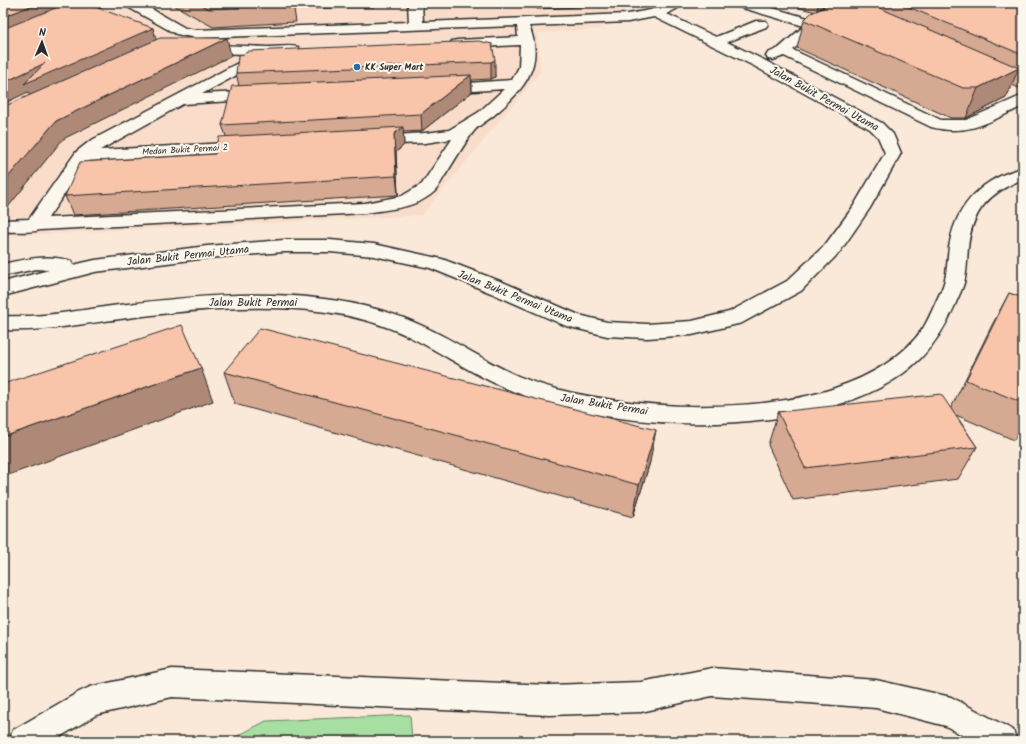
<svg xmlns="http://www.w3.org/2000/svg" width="1026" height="744" viewBox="0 0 1026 744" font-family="Kalam,sans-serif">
  <rect width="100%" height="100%" fill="#fae8d8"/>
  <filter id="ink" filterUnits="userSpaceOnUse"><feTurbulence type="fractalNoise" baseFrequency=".025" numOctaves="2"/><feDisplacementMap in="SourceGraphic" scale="8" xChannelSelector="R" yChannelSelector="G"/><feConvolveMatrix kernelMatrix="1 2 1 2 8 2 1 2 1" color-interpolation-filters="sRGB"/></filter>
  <g filter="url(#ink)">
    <!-- built -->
    <path fill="#f9ddca" d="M3,3h631l-35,26 -61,4 2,39 -118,143 -419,21z"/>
    <!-- green -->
    <path fill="#a7dea2" stroke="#698466" d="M410,715l2,26h-184l38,-20z"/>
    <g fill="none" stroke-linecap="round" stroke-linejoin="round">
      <!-- minor casing -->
      <g stroke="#2b2b2b" stroke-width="3">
        <path id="minor" d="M87,3h18l-2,3 -33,14h-10l-2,-3 2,-3z
          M124,3h17l44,25 11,2 213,-8 -1,-19h14l1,19 205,-8 22,-4 18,-7h16l-8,6 -9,5 49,23 40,-16h10l2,3 -2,3 -39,15 37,18 118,63 11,11 8,19 -31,55 -31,45 -38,38 -59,32 -50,12 -45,3 -40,-2 -41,-10 -75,-33 -61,-25 -56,-12 -44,-4h-46l-77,6 -112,14 -92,24v-14l46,-12 -13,-1 -33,7v-12c23,-5 45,-10 68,-3l2,4 22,-5 112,-14 77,-6h46l44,4 68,15 63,24 74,32 28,7 40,2 45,-3 37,-9 58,-31 38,-36 28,-38 32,-54 -7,-16 -8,-8 -116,-63 -100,-49 -26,5 -99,4c17,40 -7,66 -36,90 -6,5 -14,9 -19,15 -11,14 -20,31 -30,46 -3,5 -6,11 -10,15 -19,17 -45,17 -69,21l-325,17c-10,3 -26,1 -37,2v-12l26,-1 47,-67 14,-11 165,-87 -56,-1 -5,-1 -2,-3 2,-3 5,-1c24,0 47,1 71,2 10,0 19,-2 28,0l2,3 -2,3 -28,2 -2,3 -66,36 56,-3 5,2 3,3 -3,3 -80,5 -83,46 146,-8 6,1 2,4 -2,4 -165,10 -39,57 317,-15 37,-7 20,-12 30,-45 -27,4 -51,2 -6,-2 -2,-3 2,-3 57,-4 24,-3 30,-18 25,-23 -61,4 -5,-2 -3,-3 3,-3 74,-5 7,-13 1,-22 -63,3 -5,-1 -2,-3 2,-3 5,-1 61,-3 -1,-11 -321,12 -20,-4 -50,-28z
          M734,3h21l56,16 17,-16h15l-50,47 148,70h25l57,-25v11c-33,15 -54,31 -92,21l-147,-71 -11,4 -5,-1 -2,-3 2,-3 11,-5 25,-22 -68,-20z
          M1023,168v11c-34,14 -51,31 -55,69 -1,11 -1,24 -4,35 -2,7 -6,14 -9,22 -19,44 -45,70 -88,89 -99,43 -266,37 -364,-7 -32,-14 -61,-34 -93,-50 -27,-13 -55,-21 -84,-25 -69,-9 -138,-2 -206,7 -39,5 -77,13 -117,11v-14c39,2 77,-6 116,-11 68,-8 136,-15 205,-6 35,4 69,13 101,28 32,15 61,35 93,49 80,34 235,41 317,12 33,-11 66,-29 87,-58 5,-8 9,-17 13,-26 3,-7 7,-14 9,-21 4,-13 3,-28 6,-41 7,-39 35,-65 73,-74z
          M712,668l164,12 75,17 62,33 4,11h-45l-26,-15 -70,-18 -164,-12 -71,16 -92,3 -377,-18 -76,18 -43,26h-44l4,-11 66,-38 11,-5 82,-18 377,16 92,-3z"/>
      </g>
      <!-- minor -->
      <use href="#minor" fill="#fbf7ec" fill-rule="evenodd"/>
    </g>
    <!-- wall -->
    <path fill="#d5a992" stroke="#2b2b2b" d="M172,3h202v4l-80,2 2,13 -83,5 -41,-23z
      M535,3h88l-3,2 -83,4z
      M782,3h44l-8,7 18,-7h187v85l-2,1 -9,-4 -6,13 -40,20h-15l-154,-70 7,-28 11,-8z
      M492,44l3,33 -4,2 -19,1v12l-50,39 -19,1 1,13 -8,7 2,43 -325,20 -8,-19 150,-42 11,-18 -4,-11 17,-39 -3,-13z
      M1009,293l14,5v127l-9,15 -58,-25 21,32 -19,32 -165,21 -25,-55 10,-33 173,-4 41,-83z
      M224,372l426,90 -17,55 -398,-113z"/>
    <!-- shaded-wall -->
    <path fill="#ae8977" stroke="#2b2b2b" d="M38,3h25l3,7 -63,27v-20z
      M819,3h7l-10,9z
      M153,28l5,18 -126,55 -4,-9 -25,12v-21l42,-20z
      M227,38l4,18 -168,83 -59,73 -1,-1v-28l53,-62z
      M495,60v17l-4,2v-17z
      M1019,68l-13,30 -40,20 12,-30z
      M471,75l1,17 -50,39 -1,-17z
      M403,127l1,18 -8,7 2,43 -2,-19 -2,-42z
      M201,368l12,33 -210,76v-40z
      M656,430l-6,32 -17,55 6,-32z"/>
    <!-- building -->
    <path fill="#f8c4aa" stroke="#2b2b2b" d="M3,3h35l-35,14z
      M68,3h16l69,25 -129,56 21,-21 -42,20v-54z
      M197,3h93l3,1 -84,5z
      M836,3h32l151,65 -41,20h-15l-159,-68 7,-7z
      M899,3h121l3,1v51z
      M160,38h67l-171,83 -53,62v-76z
      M479,41l13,3 3,16 -4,2 -255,11 2,-16 11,-6z
      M471,75l-50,39 -199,11 10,-39z
      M403,127l-9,7 2,42 -331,20 15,-34 135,-8 4,-17z
      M1009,293l14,5v105l-57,-23z
      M182,325l19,43 -198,69v-53z
      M260,328l396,102 -17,55 -415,-113z
      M941,394l36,53 -172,21 -27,-56z"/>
  </g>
  <!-- markers -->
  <circle fill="#1f6fb2" stroke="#fbf7ec" stroke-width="1.5" cx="357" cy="67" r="4"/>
  <g text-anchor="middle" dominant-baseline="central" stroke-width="4" stroke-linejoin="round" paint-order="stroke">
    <!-- far-poi labels -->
    <g font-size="9" font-weight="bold" fill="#2b2b2b" stroke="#fbf7ec" text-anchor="start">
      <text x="365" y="67">KK Super Mart</text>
    </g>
    <!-- far-street labels -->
    <g font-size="9" fill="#2b2b2b" stroke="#fbf7ec">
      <text transform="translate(185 150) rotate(-3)">Medan Bukit Permai 2</text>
    </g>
    <!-- street labels -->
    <g font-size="11" fill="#2b2b2b" stroke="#fbf7ec">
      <text transform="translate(824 99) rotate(29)">Jalan Bukit Permai Utama</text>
      <text transform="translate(188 256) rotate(-6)">Jalan Bukit Permai Utama</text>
      <text transform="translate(515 297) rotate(22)">Jalan Bukit Permai Utama</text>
      <text x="253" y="303">Jalan Bukit Permai</text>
      <text transform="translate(604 405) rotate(9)">Jalan Bukit Permai</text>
    </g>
  </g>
  <!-- margin -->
  <rect width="1026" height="744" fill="none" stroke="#fbf7ec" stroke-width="16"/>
  <rect x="8" y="8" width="1010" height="728" fill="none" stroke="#2b2b2b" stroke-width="1.5" filter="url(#ink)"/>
  <!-- north arrow -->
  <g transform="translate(42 42) rotate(2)" stroke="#fbf7ec" stroke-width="3" paint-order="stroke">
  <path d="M0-3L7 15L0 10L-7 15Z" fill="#2b2b2b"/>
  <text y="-6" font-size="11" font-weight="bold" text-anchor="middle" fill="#2b2b2b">N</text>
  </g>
</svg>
